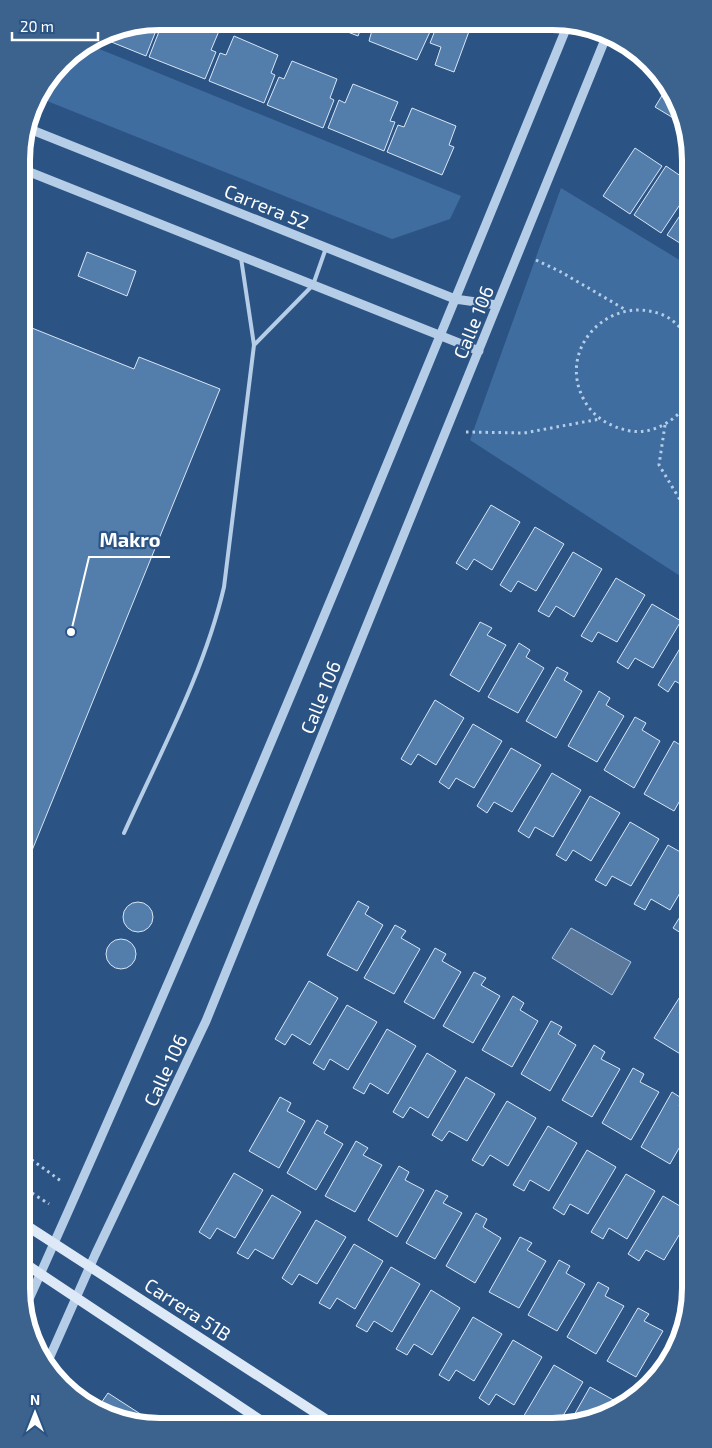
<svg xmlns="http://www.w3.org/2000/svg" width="712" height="1448" viewBox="0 0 712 1448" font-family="'Exo 2',sans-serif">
  <rect width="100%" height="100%" fill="#2b5484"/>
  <!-- green -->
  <path fill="#406da0" d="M87,44l374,152 -11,23 -58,20 -355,-142 31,-41z
    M561,188l130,79v316l-221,-143z"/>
  <!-- water -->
  <path fill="#5b7799" stroke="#aac8e7" d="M571,928l60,34 -19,33 -60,-37z"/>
  <!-- building -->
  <path fill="#537dab" stroke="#d8e6f6" d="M170,21h26l23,10 -8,19 5,2 -11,27 -56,-22 11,-28 6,2z
    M322,22l41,1 -5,13z
    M154,23l-2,3 5,2 -11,28 -47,-19 8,-5z
    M374,23h60l-17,37 -48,-19z
    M438,23h24l9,3 -17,46 -19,-7 6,-18 -11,-4z
    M234,36l44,19 -7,18 4,2 -11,28 -55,-22 11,-28 6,2z
    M292,61l45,18 -7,19 4,2 -11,28 -56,-23 12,-28 5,2z
    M353,84l45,18 -8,19 5,1 -11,29 -56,-23 11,-28 6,3z
    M666,89l17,27 -3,6 -25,-15z
    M412,108l44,18 -7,19 5,2 -12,28 -55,-23 11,-27 6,2z
    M635,148l27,18 -32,48 -27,-18z
    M666,166l25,17v5l-30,45 -27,-18z
    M691,199v51l-24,-15z
    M87,252l49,19 -9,25 -49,-20z
    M22,324l112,45 5,-12 81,32 -198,486z
    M491,505l29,17 -28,48 -18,-11 -7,11 -11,-7z
    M535,527l29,17 -28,47 -18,-10 -7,11 -11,-7z
    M573,552l29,17 -28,48 -18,-11 -7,11 -11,-6z
    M616,578l29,17 -28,47 -19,-10 -6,10 -11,-6z
    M652,604l29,17 -28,47 -18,-10 -7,11 -11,-7z
    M480,622l12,6 -5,7 19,10 -27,47 -29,-17z
    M691,630v60l-16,-9 -7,11 -10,-7z
    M519,643l11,7 -4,7 18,11 -26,45 -30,-16z
    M557,667l11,6 -4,7 18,11 -26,47 -30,-17z
    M599,691l11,7 -4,7 18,11 -27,46 -29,-16z
    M435,700l29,18 -28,47 -18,-11 -7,11 -10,-6z
    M635,717l11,6 -4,7 18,11 -26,47 -30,-18z
    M473,724l29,17 -28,47 -18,-10 -7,11 -10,-7z
    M674,741l11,7 -4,7 10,5v21l-17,30 -30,-17z
    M511,748l30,17 -29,47 -18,-10 -7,11 -10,-7z
    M552,773l29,17 -28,47 -18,-10 -6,11 -11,-7z
    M590,796l30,17 -29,48 -18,-11 -7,11 -10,-6z
    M630,822l29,17 -28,47 -19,-10 -6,10 -11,-6z
    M668,845l23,13v16l-21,36 -19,-11 -6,11 -11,-6z
    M691,899v25l-7,11 -11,-7z
    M358,901l11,6 -4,7 18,11 -26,46 -30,-16z
    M123 917a15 15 0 1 1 30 0a15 15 0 1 1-30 0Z
    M395,925l11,6 -5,7 19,11 -26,45 -30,-16z
    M106 954a15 15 0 1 1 30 0a15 15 0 1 1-30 0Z
    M435,948l11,6 -4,7 19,11 -27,47 -30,-17z
    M474,972l12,6 -5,7 19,11 -27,47 -30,-17z
    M309,981l29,17 -28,47 -18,-11 -7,11 -10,-6z
    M681,995l10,6v40l-9,14 -28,-17z
    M513,996l11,7 -4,7 18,11 -26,46 -30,-17z
    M347,1005l30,17 -29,48 -18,-11 -6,11 -11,-7z
    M551,1021l11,6 -4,7 18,11 -26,46 -29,-17z
    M387,1029l29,17 -28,48 -18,-11 -6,11 -11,-6z
    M594,1045l11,7 -4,7 19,10 -28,48 -30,-17z
    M427,1053l29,18 -28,47 -18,-11 -7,11 -10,-6z
    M633,1068l11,6 -4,8 19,10 -28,48 -29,-17z
    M466,1077l29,17 -28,47 -18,-10 -7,10 -10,-6z
    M672,1092l11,7 -4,7 11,6v17l-20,35 -29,-17z
    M280,1097l11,6 -4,8 18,10 -26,47 -30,-17z
    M507,1101l29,17 -28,48 -18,-11 -7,11 -11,-6z
    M317,1120l11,6 -4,7 19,11 -27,46 -29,-17z
    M548,1126l29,17 -28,48 -19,-11 -6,11 -11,-6z
    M356,1141l12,7 -5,7 19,10 -27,47 -30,-16z
    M587,1150l29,17 -28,47 -18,-10 -6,11 -11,-7z
    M690,1152v26l-10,-7z
    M399,1166l10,6 -4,8 19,10 -27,47 -29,-17z
    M234,1173l29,17 -28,48 -18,-10 -7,11 -11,-7z
    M626,1174l29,17 -28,48 -18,-11 -6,11 -12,-7z
    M436,1190l12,6 -5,7 19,10 -27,46 -29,-16z
    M272,1195l29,17 -28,47 -18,-10 -7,10 -11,-6z
    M663,1196l27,16v5l-26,43 -18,-10 -7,11 -11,-7z
    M476,1213l11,6 -4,8 18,11 -26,45 -29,-17z
    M316,1220l30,17 -29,47 -18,-10 -7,11 -10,-7z
    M520,1237l12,6 -5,7 19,11 -27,47 -30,-16z
    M354,1244l29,17 -28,48 -18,-11 -7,11 -11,-6z
    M559,1260l11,6 -4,7 19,11 -28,47 -29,-16z
    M391,1267l29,17 -28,48 -18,-11 -7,11 -11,-6z
    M598,1282l11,6 -4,8 19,10 -28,48 -29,-17z
    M431,1290l29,18 -28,47 -18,-11 -7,11 -11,-6z
    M638,1308l11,6 -5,7 19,10 -27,46 -29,-16z
    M473,1317l29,17 -28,47 -18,-11 -7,11 -10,-6z
    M513,1340l29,17 -28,48 -18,-11 -7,11 -10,-7z
    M554,1365l29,17 -26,44 -7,1 -14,-8 -4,8h-8l-5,-3z
    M590,1387l29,16 -23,16 -27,5z
    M108,1393l51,33h-17l-43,-20z"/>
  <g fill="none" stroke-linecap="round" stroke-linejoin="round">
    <!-- path -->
    <path stroke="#b5cde7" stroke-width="3" stroke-dasharray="2.5 4" stroke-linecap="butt" d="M536,260l25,12 65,38
      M691,400c-14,19 -36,35 -61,31 -20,-4 -37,-14 -46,-31 -28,-52 26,-107 79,-85 12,5 20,16 28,26
      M665,425l-6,40 32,53
      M466,432l58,1 76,-14
      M21,1152l40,29
      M21,1180l11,-20
      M21,1186l28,18"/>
    <!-- service -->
    <path stroke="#b5cde7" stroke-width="4" d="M254,345l59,-60 13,-37
      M124,833c36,-80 80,-160 100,-246l30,-242 -13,-87"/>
    <!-- tertiary -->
    <path stroke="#b5cde7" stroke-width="9" d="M27,128l428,171 42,6
      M22,169l457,182
      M25,1308c191,-424 367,-854 543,-1284
      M48,1361l47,-106 111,-234 400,-984"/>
    <!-- secondary -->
    <path stroke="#dee9f7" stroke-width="10" d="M21,1222l315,204
      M21,1261l248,165"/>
  </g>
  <g text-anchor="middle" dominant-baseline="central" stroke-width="4.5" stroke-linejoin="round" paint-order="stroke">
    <!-- street labels -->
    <g font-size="19" fill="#fff" stroke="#2b5484">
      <text transform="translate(267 206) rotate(22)">Carrera 52</text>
      <text transform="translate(473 322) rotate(-68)">Calle 106</text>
      <text transform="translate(320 697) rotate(-68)">Calle 106</text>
      <text transform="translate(165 1070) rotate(-65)">Calle 106</text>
      <text transform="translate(188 1309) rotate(33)">Carrera 51B</text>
    </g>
  </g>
  <!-- crop -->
  <path d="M0 0H712V1448H0ZM160 30H552A130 130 0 0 1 682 160V1288A130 130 0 0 1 552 1418H160A130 130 0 0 1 30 1288V160A130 130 0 0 1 160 30Z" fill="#3c628e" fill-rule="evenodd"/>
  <path fill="none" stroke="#fff" stroke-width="6" d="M160 30H552A130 130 0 0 1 682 160V1288A130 130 0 0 1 552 1418H160A130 130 0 0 1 30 1288V160A130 130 0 0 1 160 30Z"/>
  <!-- callouts -->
  <path fill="none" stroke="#fff" stroke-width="2" d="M71 632L89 557H170"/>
  <circle fill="#fff" stroke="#2b5484" stroke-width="2" cx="71" cy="632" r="5"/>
  <g font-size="20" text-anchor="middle" font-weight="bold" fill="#fff" stroke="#2b5484" stroke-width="4.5" stroke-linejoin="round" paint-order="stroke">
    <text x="130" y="547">Makro</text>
  </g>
  <!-- north arrow -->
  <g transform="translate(35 1413)" stroke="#2b5484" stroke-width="4" paint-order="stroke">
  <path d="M0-4L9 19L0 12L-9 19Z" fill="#ffffff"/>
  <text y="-8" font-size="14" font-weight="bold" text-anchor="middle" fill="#ffffff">N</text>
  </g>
  <!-- scale -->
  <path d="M12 32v8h86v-8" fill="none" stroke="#ffffff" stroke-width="2.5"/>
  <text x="20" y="32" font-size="15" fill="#ffffff" stroke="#2b5484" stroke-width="4" paint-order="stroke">20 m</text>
</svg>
